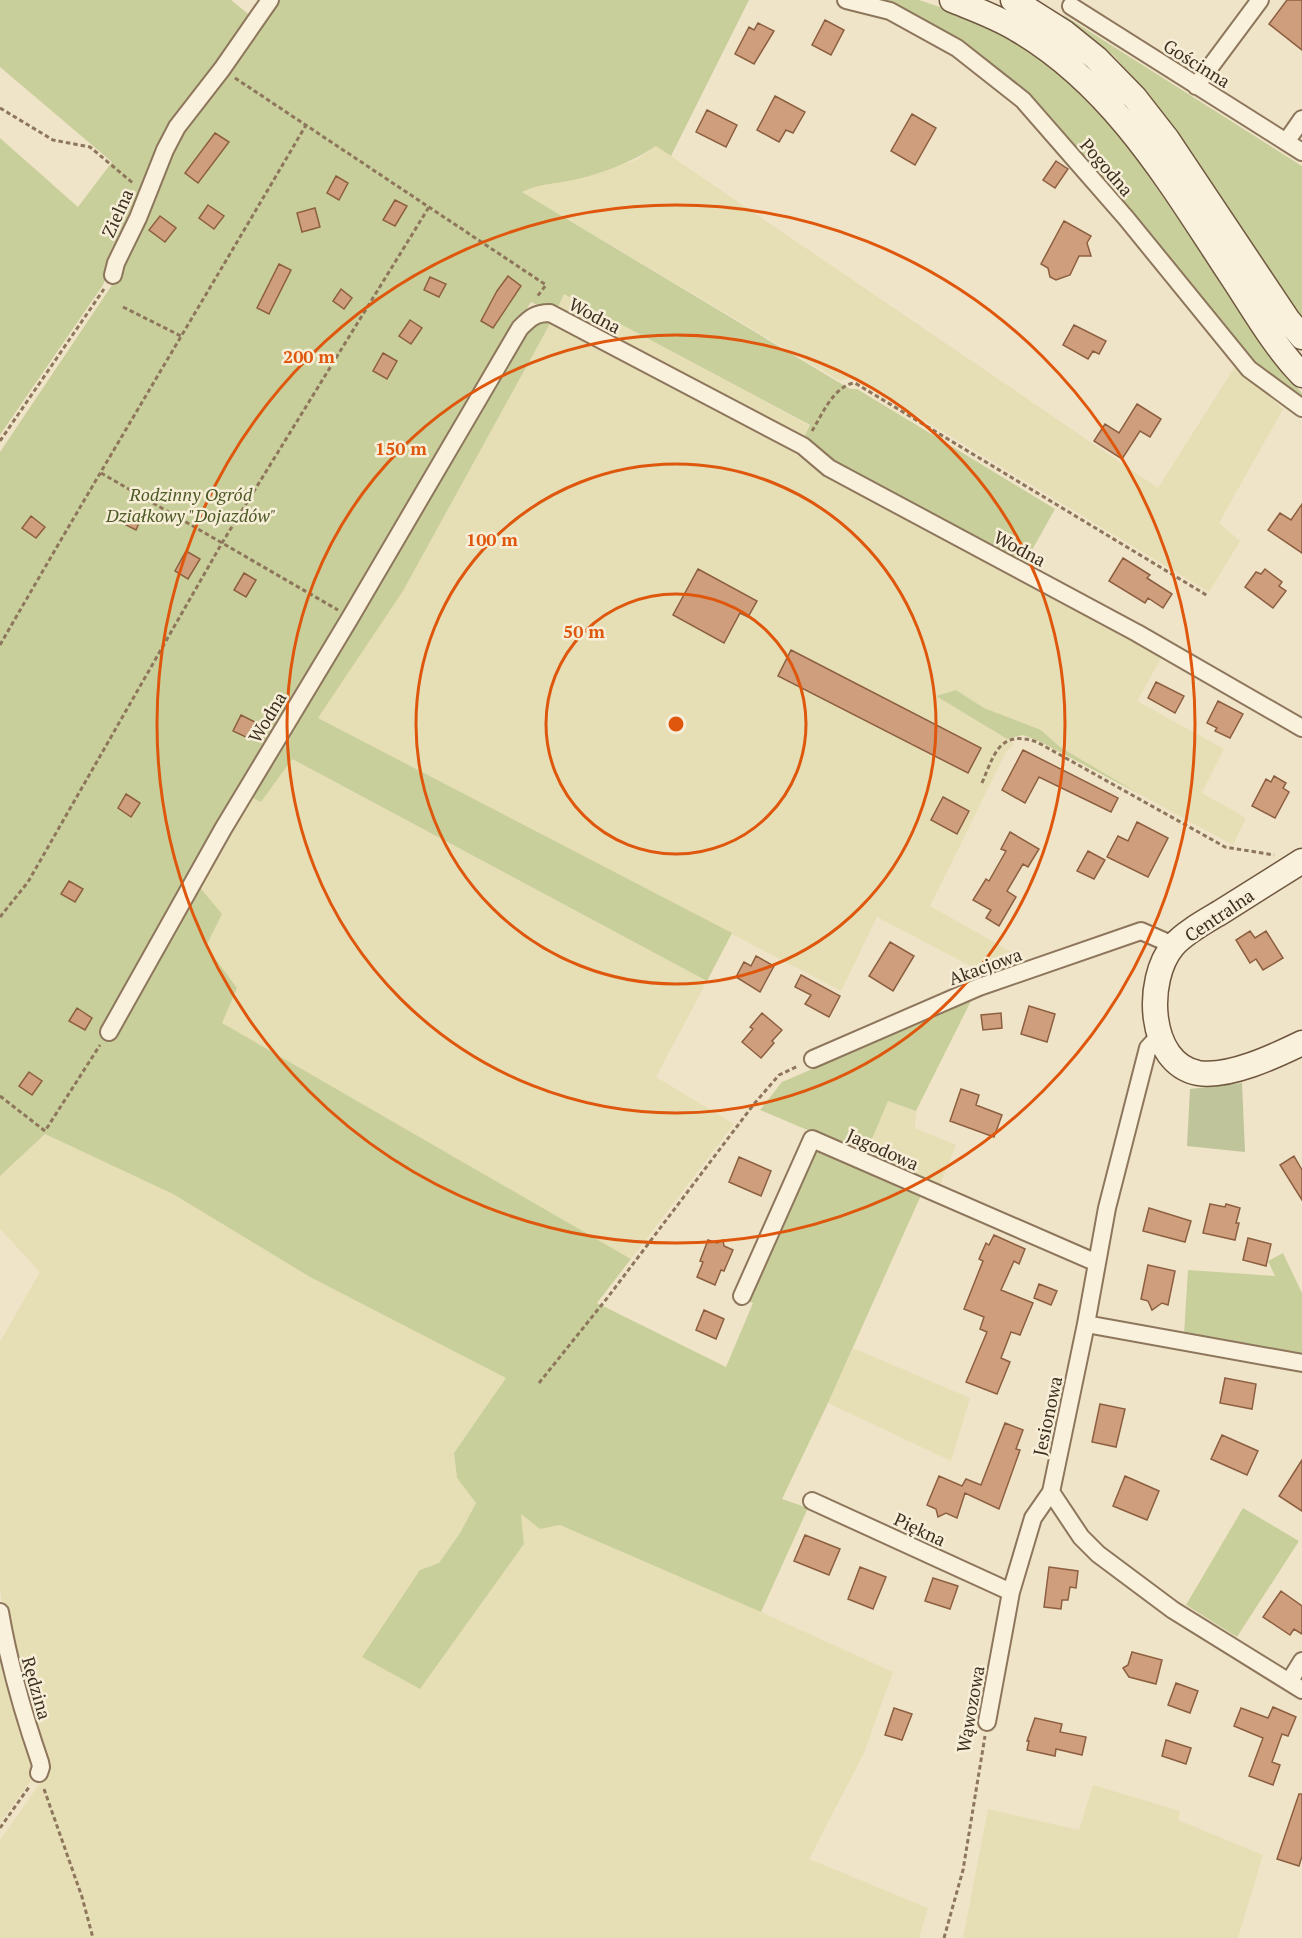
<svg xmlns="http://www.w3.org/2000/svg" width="1302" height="1938" viewBox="0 0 1302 1938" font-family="'PT Serif',serif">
  <rect width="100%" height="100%" fill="#f0e4c8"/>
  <!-- farmland -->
  <path fill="#e6deb5" d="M656,146l502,342 78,-123 47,44 -64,114 21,18 -31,51 -357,-215 -12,4 -318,-189 25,-9 15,-1 29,-7 45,-15z
    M564,294l246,132 -14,29 368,198 -27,48 87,48 -22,44 44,25 -13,27 -92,-50 -81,-48 -19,-17 -57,-22 -28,-18 -20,6 78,48 -8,8 -76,154 94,53 -42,13 -105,-55 -36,74 -523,-273 85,-127 151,-274z
    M291,759l416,222 -51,96 78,47 -103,135 -410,-236 16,-35 -31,-42 -9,-62 52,-88 12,6z
    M888,1101l28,10 -1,17 41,17 -16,40 -73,-34z
    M45,1134l128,60 137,83 197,101 -53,75 3,25 19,25 -16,30 -21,30 -19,7v119l104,-145 -3,-31 19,16 20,-4 201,87 132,60 -29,81 -55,106 119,49 -9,30h-919v-98l45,-64 -36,-125 -9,-61v-248l40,-70 -40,-43v-53z
    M853,1348l117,50 -19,63 -123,-58z
    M0,1643l37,129 -37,51z
    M1093,1785l87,26 -2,9 85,35 -25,83h-275l25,-129 91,21z"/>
  <!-- green -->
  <path fill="#c9cf9b" d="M0,0h231l21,17 -108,170 -41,98 -103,150v-297l78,69 34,-45 -112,-95z
    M278,0h471l-78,156 -15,-10c-27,18 -60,30 -93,36 -15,2 -26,3 -41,10l328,197h7l198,120 -33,59 -223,-120 11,-23 -246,-131 -9,20 -24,-12 -88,145 -246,437 25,30 -16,32 31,42 -15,35 409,236 -34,44 129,64 27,-64 -8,-3 72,-153 105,46 -94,210 -46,96 26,9 -47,104 -201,-87 -20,4 -19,-15 3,30 -104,145 -58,-32 58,-87 19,-7 21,-30 16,-30 -19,-25 -3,-25 52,-75 -196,-101 -137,-83 -128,-60 -45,42v-724l112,-167 71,-153z
    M862,0h57l21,7 71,32 67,48 38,42 164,238 22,26v10l-51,-38 -225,-266z
    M1062,14l240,152v152l-151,-221 -38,-42z
    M542,320l9,2 -148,269 -85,127 414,215 -25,48 -415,-222 -31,43 -12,-6 281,-471z
    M956,690l28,18 57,22 19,17 81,48 -102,-54 -16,-6 -16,4 -71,-43z
    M971,1001l-55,110 -28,-10 -21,50 -55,-19 -52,-22 22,-28z
    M1283,1253l19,40v61l-118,-20 4,-64 87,6 -7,-15z
    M1243,1508l56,33 -62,96 -51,-32z"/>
  <!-- cemetery -->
  <path fill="#bfc49a" d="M1242,1083l3,69 -58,-6 3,-57z"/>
  <!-- building -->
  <path fill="#cf9f7d" stroke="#8d5f41" stroke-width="1.5" d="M1287,0h15v50l-33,-26z
    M825,20l19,10 -13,25 -19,-10z
    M758,23l16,8 -20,33 -19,-10 14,-27 5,3z
    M775,96l30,16 -12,21 -7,-3 -7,12 -22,-12z
    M707,110l30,15 -11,22 -30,-15z
    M912,114l24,14 -21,37 -24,-14z
    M215,133l14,9 -31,41 -13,-10z
    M1056,161l12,8 -13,19 -12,-8z
    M336,176l12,7 -9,17 -12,-7z
    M395,200l12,6 -12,20 -12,-6z
    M208,205l16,11 -10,13 -15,-11z
    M315,208l5,19 -18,5 -5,-19z
    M160,216l16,12 -11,14 -16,-12z
    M1064,221l27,15 -4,7 4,13h-12l-9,19 -14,5 -6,-3 -2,-9 -7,-4z
    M279,264l12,6 -22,44 -12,-6z
    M508,276l13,10 -28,42 -12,-7 16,-30z
    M430,277l16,7 -7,13 -15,-7z
    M341,289l11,9 -8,11 -11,-8z
    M410,320l12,8 -11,16 -12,-8z
    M1074,325l32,16 -7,13 -6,-3 -5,8 -25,-14z
    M383,353l14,8 -10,18 -14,-8z
    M1137,404l24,15 -11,18 -10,-6 -18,28 -28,-18 11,-17 14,9z
    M1302,504v49l-34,-23 12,-17 11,7z
    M129,509l13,7 -6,14 -14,-7z
    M31,516l14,11 -9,11 -14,-10z
    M186,551l14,8 -12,20 -13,-8z
    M1123,558l27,17 -3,3 25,16 -9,14 -15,-10 -3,5 -36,-22z
    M698,569l59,32 -9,16 -8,-4 -16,30 -51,-28z
    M1265,569l17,13 -3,4 7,5 -13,17 -28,-21 11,-15 5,2z
    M244,573l12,7 -10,17 -12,-7z
    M791,650l190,98 -13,25 -190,-97z
    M1156,682l28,14 -9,17 -27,-15z
    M1218,701l25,13 -13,24 -15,-7 2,-3 -10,-5z
    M241,715l14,7 -7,16 -15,-7z
    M1023,750l95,48 -7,14 -72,-35 -14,26 -23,-13z
    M1274,776l12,7 -3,5 6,4 -14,26 -23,-12 14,-27 5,3z
    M126,794l14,9 -9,14 -13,-9z
    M943,797l26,14 -12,23 -26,-14z
    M1137,822l31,16 -20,39 -41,-20 11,-21 10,5z
    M1010,832l29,17 -11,18 -5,-3 -16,27 9,6 -17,29 -13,-8 5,-8 -18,-10 13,-21 3,2 17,-30 -5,-2z
    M1088,851l17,9 -11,19 -17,-8z
    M69,881l14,8 -8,13 -14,-8z
    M1250,931l5,7 11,-7 17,27 -20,12 -7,-11 -6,4 -14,-23z
    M890,942l24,14 -21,35 -24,-15z
    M756,956l18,10 -14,26 -24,-15 8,-15 7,4z
    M801,975l39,21 -11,21 -24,-13 6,-9 -16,-8z
    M1029,1006l26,8 -8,28 -26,-8z
    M77,1008l15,10 -7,12 -16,-9z
    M762,1013l20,17 -10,11 2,2 -13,15 -19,-16 11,-13 -3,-2z
    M1001,1013l1,15 -19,2 -2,-15z
    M29,1072l13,9 -10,14 -13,-9z
    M961,1089l18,6 -3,10 26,10 -8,22 -44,-16z
    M1294,1156l8,14v30l-22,-35z
    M739,1157l32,14 -10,25 -32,-14z
    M1210,1204l15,3 1,-3 14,4 -4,15h3l-4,17 -32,-7z
    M1149,1208l42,13 -6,21 -42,-11z
    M994,1235l31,14 -6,15 -5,-3 -13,29 32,13 -13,32 -9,-3 -10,26 9,4 -13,32 -31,-12 21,-50 -7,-3 4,-12 -20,-8 19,-48 -4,-2 7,-16 3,2z
    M1248,1238l23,6 -5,22 -23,-6z
    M708,1240l9,3 6,-3 1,6 9,4 -9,21 -3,-1 -6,15 -18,-8 6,-15 -3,-1z
    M1148,1265l27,6 -7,34 -6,-2 -10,7 -4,-9 -7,-2z
    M1039,1284l18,7 -6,14 -17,-7z
    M704,1310l20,9 -8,20 -20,-9z
    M1225,1378l31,6 -4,25 -32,-6z
    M1100,1404l25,5 -9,38 -24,-5z
    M1005,1423l18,7 -7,19 4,1 -21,59 -34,-16 -8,25 -11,-5 -8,4 -2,-8 -9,-4 12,-29 23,10 4,-7 15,6z
    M1222,1435l36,16 -11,24 -36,-16z
    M1302,1460v51l-23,-15z
    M1125,1476l34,15 -12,29 -34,-14z
    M805,1535l35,14 -11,26 -35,-14z
    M860,1567l26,10 -13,32 -25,-10z
    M1049,1567l29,4 -2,17 -6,-1 -2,13h-6l-1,9 -17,-2z
    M933,1578l25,8 -8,23 -25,-8z
    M1281,1591l21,15v28l-8,-5 -4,6 -27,-18z
    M1132,1652l30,8 -6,24 -27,-7 -6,-9 5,-3z
    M1176,1683l22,8 -8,22 -22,-8z
    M1273,1707l23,10 -8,19 -6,-2 -10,28 8,3 -7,20 -24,-9 14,-38 -29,-12 7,-18 27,10z
    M894,1708l18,6 -10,26 -17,-5z
    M1035,1718l27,6 -2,8 26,5 -4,18 -26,-6 -1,7 -28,-6 2,-9h-2z
    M1166,1740l25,8 -5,16 -24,-8z
    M1299,1794h3v62l-3,10 -22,-7z"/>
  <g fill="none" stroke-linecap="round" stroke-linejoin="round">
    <!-- street casing -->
    <g stroke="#8d765c" stroke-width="20">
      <path id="street" d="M846,0l44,11 67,37 66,52 103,118 123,151 53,39
        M1071,6l231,146
        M1196,86l64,-86
        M1286,142l16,-23
        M113,275l3,-12 22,-45 27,-68 12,-23 45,-58 48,-69
        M109,1032l114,-203 127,-211 170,-290c10,-10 15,-15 30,-15l253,133 26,22 308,165 165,95
        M1159,1036l-11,12 -41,160 -21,116 -35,168 30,45 17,17 75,56 129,80
        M813,1059l166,-72 162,-56 32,14
        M742,1296l70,-157 285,124
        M1086,1324l216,39
        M812,1501l199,91
        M0,1612c9,52 23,101 40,150l1,5 -2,6
        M1289,1682l13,-21
        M987,1722l24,-130 22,-74 18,-26"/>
    </g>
    <!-- secondary casing -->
    <g stroke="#6f573f" stroke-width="27">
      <path id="secondary" d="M952,0c22,9 45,17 66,30 99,58 156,160 218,253 20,31 40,65 66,92
        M1013,0l52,33 31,25 39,40 32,41 121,181 14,17
        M1302,861c-27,17 -54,34 -81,51 -15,9 -37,21 -48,34 -28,33 -26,117 25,127 31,5 77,-17 104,-30"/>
    </g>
    <!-- path -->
    <path stroke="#8d765c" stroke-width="3" stroke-dasharray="4.5 3" stroke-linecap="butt" d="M235,78l311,207 -10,13
      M0,108l53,32 37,7 44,37
      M123,307l60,30
      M812,431c10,-16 22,-46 43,-48l353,213
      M0,441l104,-152
      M101,473l237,137
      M0,645c100,-174 204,-346 306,-520
      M982,783c12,-28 17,-54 55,-41l181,101 7,4 49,8
      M0,917l28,-35 194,-339 207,-336
      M0,1096l45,35 55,-86
      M539,1383l69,-86 146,-193 25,-29 19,-9
      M44,1789l38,108 11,41
      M0,1828l29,-41
      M944,1938l19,-68 22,-134"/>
    <!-- street -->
    <use href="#street" stroke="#faf1dc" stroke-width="16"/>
    <!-- secondary -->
    <use href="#secondary" stroke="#faf1dc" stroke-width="24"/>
  </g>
  <!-- distance rings -->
  <g fill="none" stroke="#df570d" stroke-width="3">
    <circle cx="676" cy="724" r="130"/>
    <circle cx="676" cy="724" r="260"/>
    <circle cx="676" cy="724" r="389"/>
    <circle cx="676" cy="724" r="519"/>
  </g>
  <g text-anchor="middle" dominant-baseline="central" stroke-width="5" stroke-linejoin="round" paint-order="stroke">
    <!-- street labels -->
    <g font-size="18" fill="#3d2e20" stroke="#f7eed8">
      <text transform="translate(1197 63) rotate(32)">Gościnna</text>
      <text transform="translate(1107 167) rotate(49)">Pogodna</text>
      <text transform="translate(117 213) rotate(-66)">Zielna</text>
      <text transform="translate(595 315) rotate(28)">Wodna</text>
      <text transform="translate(1020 548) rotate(28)">Wodna</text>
      <text transform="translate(267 717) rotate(-59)">Wodna</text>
      <text transform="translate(1219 915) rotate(-34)">Centralna</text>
      <text transform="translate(985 966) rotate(-20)">Akacjowa</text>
      <text transform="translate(883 1149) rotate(24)">Jagodowa</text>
      <text transform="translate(1047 1416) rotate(-78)">Jesionowa</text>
      <text transform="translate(920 1529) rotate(25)">Piękna</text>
      <text transform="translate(37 1688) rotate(74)">Rędzina</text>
      <text transform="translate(970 1709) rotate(-80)">Wąwozowa</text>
    </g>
    <!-- park labels -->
    <g font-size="18" font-style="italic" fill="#4d5a26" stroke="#f7eed8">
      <text x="191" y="494">Rodzinny Ogród<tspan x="191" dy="21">Działkowy "Dojazdów"</tspan></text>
    </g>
  </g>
  <circle cx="676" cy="724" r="9" fill="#df570d" stroke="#f7eed8" stroke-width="3"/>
  <g font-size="18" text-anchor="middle" font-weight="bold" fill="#df570d" stroke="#f7eed8" stroke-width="5" stroke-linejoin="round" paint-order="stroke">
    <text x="309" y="363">200 m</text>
    <text x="401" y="455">150 m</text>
    <text x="492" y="546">100 m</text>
    <text x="584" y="638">50 m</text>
  </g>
</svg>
